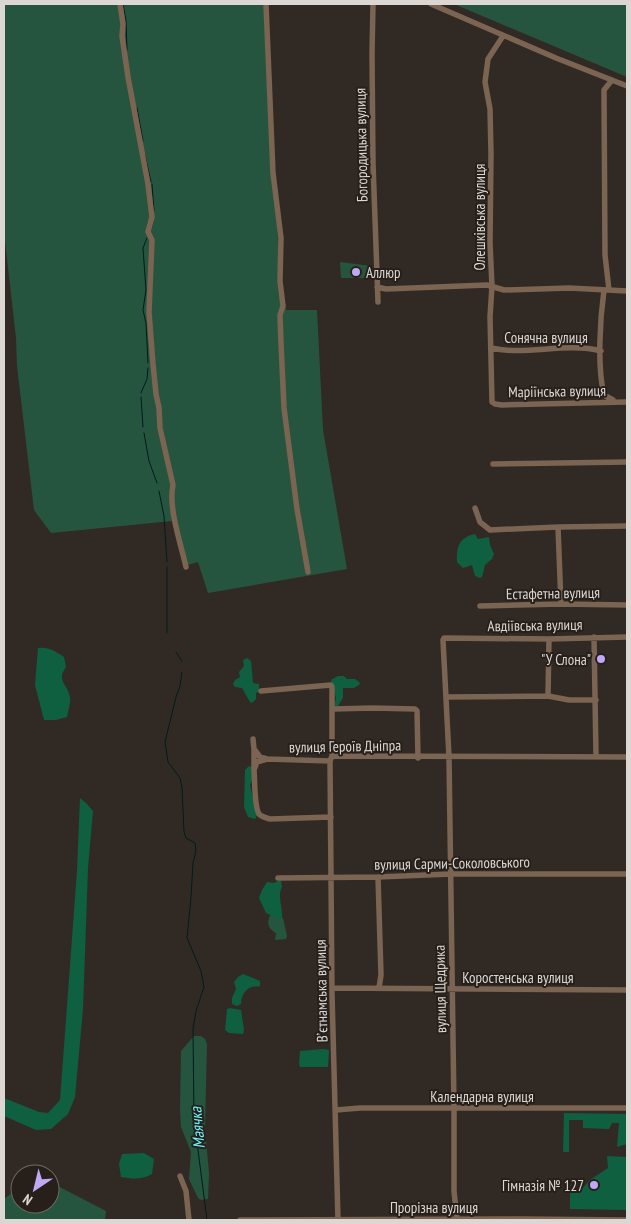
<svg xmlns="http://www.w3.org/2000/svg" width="631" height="1224" viewBox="0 0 631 1224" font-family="'PT Sans Narrow',sans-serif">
  <rect width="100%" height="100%" fill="#312a24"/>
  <!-- green -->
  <path fill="#26553f" d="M4,4h264l11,259 7,47h31l6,120 24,139 -139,24 -10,-31 -14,4 -12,-45 -121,12 -17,-23 -17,-144 -1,-28 -12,-106z
    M454,4h173v73z
    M340,262l31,4v12h-30z
    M271,914l8,4h4l4,18 -1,3 -11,1 1,-7c-8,-4 -10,-11 -5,-19z
    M194,1036h7l4,3 2,5 -2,84 4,45 -1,26 -7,1 -3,-2 -9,-19 2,-27 -10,-25 -1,-16 1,-60z
    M50,1182l56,29 -1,9h-101v-21l16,-12v17h30z"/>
  <!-- forest -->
  <path fill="#0f5f41" d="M475,534l3,5 11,-2 1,8 4,9 -2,5 -7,6 -3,12 -2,1 -5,-2 -3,-11 -9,3 -6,-6c-1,-16 3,-25 18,-28z
    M38,648c11,-1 17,3 26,9l2,10c-10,14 1,16 4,30 1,6 -2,14 -3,20l-11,3h-12l-9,-35z
    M247,658l4,3 2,22 6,1v8l-3,1v6l-4,4 -2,-1 -8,-14 -7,-1 -2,-3 2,-4 5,-3 -1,-5 5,-6 -1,-6z
    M338,676h6l3,3h8l5,4 -1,2 -5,3h-11v10l-5,8h-4l2,-8 -5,-18z
    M249,766l3,1v14l-2,4 7,30 -2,4 -7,-2 -4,-10 1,-37z
    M80,798l7,6 6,7 -5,57 -5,141 -8,88 -7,17 -17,15 -15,1 -32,-14v-18l35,14 9,1 12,-13 17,-229z
    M278,881h3l1,6c-5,9 1,21 0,31l-3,1 -13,-6 -7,-15 3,-8 5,-8 7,1z
    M243,974l17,7v5c-3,1 -6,0 -8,1 -8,2 -11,11 -11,17l-4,2 -5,-2v-6l4,-9 -2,-7 4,-5z
    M230,1008l11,2 3,20 -1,4 -14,-1 -4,-3 2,-21z
    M323,1049l6,1 -1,17h-28l-1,-3 1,-13z
    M564,1113l63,1v30l-10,3 2,-24h-7l-3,6 -26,-1v-8h-14v32h-6z
    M144,1153l10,6 -2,15c-10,6 -19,5 -31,3l-2,-13 3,-10z
    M607,1156l20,1v53l-57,-1v-19h11l9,-10 18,-12z"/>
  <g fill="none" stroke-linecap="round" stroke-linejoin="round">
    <!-- stream -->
    <path stroke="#001b1d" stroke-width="1" d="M123,4l3,17 1,29
      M137,108l6,33
      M145,155l6,27
      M152,184l2,27
      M151,230l2,-8
      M147,238l-4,10 3,42 -3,20 3,13 2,40
      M141,393l6,-14 1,-11
      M141,397l2,30
      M144,433l5,28 8,22
      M159,491l5,25 3,46
      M167,633v-66
      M176,652l6,9
      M182,672l-2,14 -4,11 -11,45 3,20 12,16 2,10 2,44 2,6 9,5 1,8 -3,12 -2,34 -4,41 14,33 3,16 -8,24 -3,18 1,90 13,101"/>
    <!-- minor -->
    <path stroke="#7b6452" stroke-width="5.5" d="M120,4l3,20 -1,12 6,41 20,107 4,33 -4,15 4,8 -3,72 4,52 3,30 3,14 1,20 13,57c-5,23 8,59 13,82
      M266,4l7,169 8,65 -1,43 3,25 -3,9 1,28 3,65 13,101 11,63
      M373,4l-1,50 1,109 5,139
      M431,4l125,54 71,28
      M503,36l-15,23 -3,23 5,27 1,45 -1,89 2,43 -2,31 2,85 3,2 7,1 123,-3
      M377,287l9,2 101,-4 17,5 65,-2 58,3
      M604,290c-4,29 -7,77 0,105l9,5
      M609,290l-4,-35 -1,-165 8,-10
      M491,348c36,8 74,-6 110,3
      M493,464l134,-2
      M475,508l5,14 10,8 68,-3 69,-1
      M558,527l3,77
      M480,606l81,-2 66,1
      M594,637l2,119
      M261,691l70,-6 1,2v69
      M548,696l1,-57
      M447,697l101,-1 21,4h27
      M333,709l40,-1 42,1 2,2 1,47
      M253,739l1,10 6,8 7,2 63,2 2,-5 295,1
      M254,749v21l3,-8 10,-3
      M330,761l2,233 6,226
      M254,770c1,10 0,36 5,44 3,3 7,4 11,5l61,-2
      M378,877l3,98 -2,13
      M278,878l100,-1 73,-3h176
      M333,988l294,2
      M336,1110l24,-2h267
      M180,1176l6,15 3,29
      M240,1220l281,-1 106,1
      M457,1220l-3,-29v-83l-5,-351 -6,-117 1,-2 105,1 78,-2"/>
  </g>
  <!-- markers -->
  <g fill="#c0a8f4" stroke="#27201a" stroke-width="2">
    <circle cx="356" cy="272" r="5"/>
    <circle cx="601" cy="659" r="5"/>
    <circle cx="594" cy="1185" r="5"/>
  </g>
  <g text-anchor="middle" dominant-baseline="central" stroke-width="4" stroke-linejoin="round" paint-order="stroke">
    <!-- street labels -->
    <g font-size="15" fill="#dcd7d3" stroke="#27201a">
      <text transform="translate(361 145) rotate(-91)">Богородицька вулиця</text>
      <text transform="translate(479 217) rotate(-90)">Олешківська вулиця</text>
      <text x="546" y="337">Сонячна вулиця</text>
      <text transform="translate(557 391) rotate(-1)">Маріїнська вулиця</text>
      <text transform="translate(553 593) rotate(-1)">Естафетна вулиця</text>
      <text transform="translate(535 625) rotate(-1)">Авдіївська вулиця</text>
      <text transform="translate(345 746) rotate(-1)">вулиця Героїв Дніпра</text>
      <text transform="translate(452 863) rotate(-1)">вулиця Сарми-Соколовського</text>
      <text x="518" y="977">Коростенська вулиця</text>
      <text transform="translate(440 989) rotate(-91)">вулиця Щедрика</text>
      <text transform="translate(321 991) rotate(-91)">Вʼєтнамська вулиця</text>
      <text x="482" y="1096">Календарна вулиця</text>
      <text x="434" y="1207">Прорізна вулиця</text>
    </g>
    <!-- poi labels -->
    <g font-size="15" fill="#dcd7d3" stroke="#27201a" text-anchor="end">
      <text x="366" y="272" text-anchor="start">Аллюр</text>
      <text x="591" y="659">"У Слона"</text>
      <text x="584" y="1185">Гімназія № 127</text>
    </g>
    <!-- water labels -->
    <g font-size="16" font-style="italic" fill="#6cf5fe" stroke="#27201a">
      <text transform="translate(197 1128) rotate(-95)">Маячка</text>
    </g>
  </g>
  <!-- border -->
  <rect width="631" height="1224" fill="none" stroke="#dcd7d3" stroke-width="10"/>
  <!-- north arrow -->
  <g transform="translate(35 1189) rotate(215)"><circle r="24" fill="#27201a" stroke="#6f6964"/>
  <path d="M0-4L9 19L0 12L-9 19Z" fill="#c0a8f4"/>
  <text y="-8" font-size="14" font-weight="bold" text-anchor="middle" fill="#dcd7d3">N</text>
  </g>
</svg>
